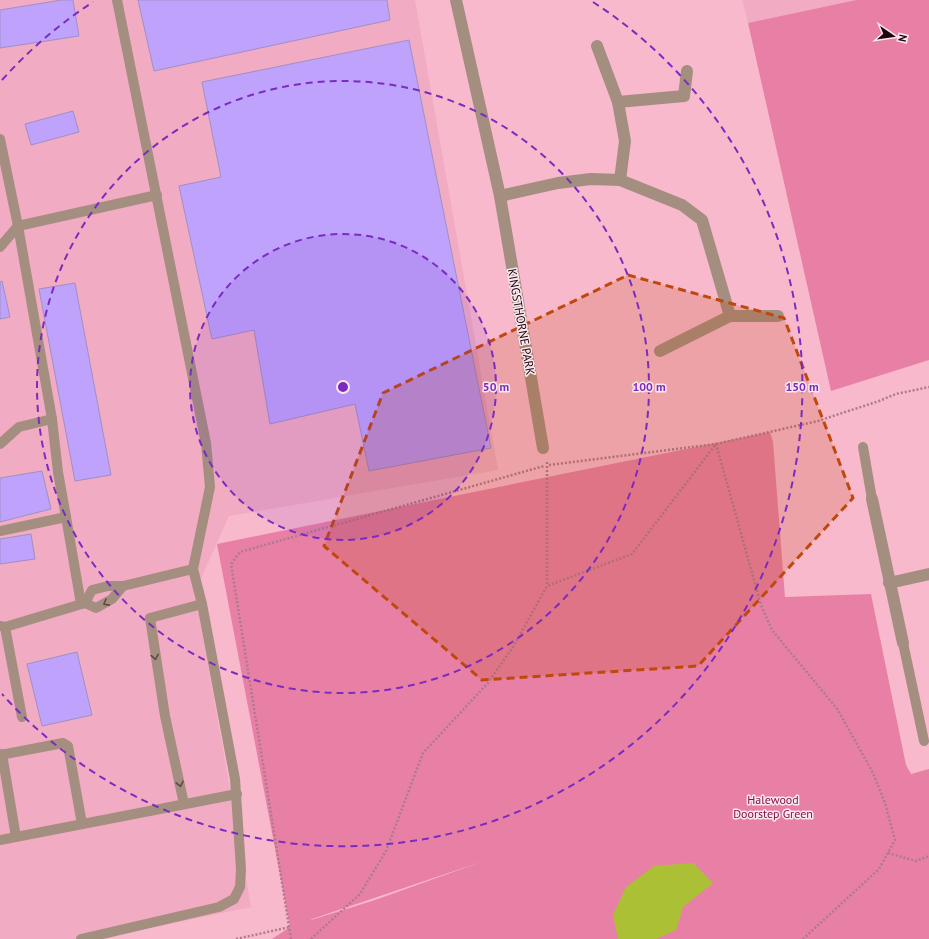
<svg xmlns="http://www.w3.org/2000/svg" width="929" height="939" font-family="'PT Sans',sans-serif">
  <style>
    .built { fill: #f1abc2 }
    .green { fill: #e880a6; fill-rule: evenodd }
    .water { fill: #abc034 }
    .building { fill: #bea2fc; stroke: #9f90c4 }
    .lines { fill: none; stroke-linecap: round; stroke-linejoin: round }
    .path { stroke: #ab7b8b; stroke-width: 2.5; stroke-dasharray: 2 2; stroke-linecap: butt }
    .lane { stroke: #a48e7f; stroke-width: 10 }
    .street { stroke: #a48e7f; stroke-width: 12 }
    .oneway { stroke: #604a46 }
    .marked { fill: #bf480c; fill-opacity: 0.2; stroke: #bf480c; stroke-width: 3; stroke-dasharray: 8 5; stroke-linejoin: round }
    .ring { fill: none; stroke: #7b2cbf; stroke-width: 2; stroke-dasharray: 7 5 }
    .labels { text-anchor: middle; stroke-width: 3; stroke-linejoin: round; paint-order: stroke }
    .street-label { font-size: 12px; fill: #1b060e; stroke: #fce8ee }
    .park-label { font-size: 12px; fill: #831249; stroke: #fce8ee }
    .centre { fill: #7b2cbf; stroke: #fce8ee; stroke-width: 2 }
    .ring-label { font-size: 12px; text-anchor: middle; font-weight: bold; fill: #7b2cbf; stroke: #fce8ee; stroke-width: 3; stroke-linejoin: round; paint-order: stroke }
  </style>
  <rect width="100%" height="100%" fill="#f8b9cd"/>
  <!-- built -->
  <g class="built">
    <polygon points="0,0 415,0 498,470 229,516 195,592 251,907 96,939 0,939"/>
    <polygon points="742,0 855,0 748,23"/>
  </g>
  <!-- green -->
  <g class="green">
    <polygon points="856,0 929,0 929,360 831,391 748,23"/>
    <path d="M770,432l3,10 12,155 86,-3 35,171 5,9 18,-5v170h-657l18,-12 -73,-383zM481,862l-106,38 -64,20 1,-1z"/>
  </g>
  <!-- water -->
  <polygon class="water" points="693,863 713,883 683,907 676,930 656,939 618,939 613,915 626,887 654,866"/>
  <!-- building -->
  <g class="building">
    <polygon points="62,0 73,0 79,36 0,48 0,10"/>
    <polygon points="138,0 387,0 390,20 154,71"/>
    <polygon points="409,40 491,448 369,471 355,404 270,424 254,330 212,339 179,186 221,177 202,82"/>
    <polygon points="73,111 79,132 31,145 25,124"/>
    <polygon points="2,281 10,317 0,319 0,282"/>
    <polygon points="75,283 111,475 75,481 39,289"/>
    <polygon points="42,471 51,509 0,522 0,478"/>
    <polygon points="31,534 35,559 0,564 0,539"/>
    <polygon points="77,652 92,715 42,726 27,664"/>
  </g>
  <g class="lines">
    <!-- path -->
    <g class="path">
      <polyline points="547,462 547,586"/>
      <polyline points="549,465 716,444 761,605 772,630 838,710 873,773 885,803 895,840 879,869 803,939"/>
      <polyline points="888,853 916,861 929,856"/>
      <polyline points="236,939 290,927"/>
      <polyline points="291,939 231,564 240,552 544,466"/>
      <polyline points="311,939 360,894 386,851 423,753 487,684 513,647 547,586 632,554 716,444 818,421 879,401 896,394 929,387"/>
    </g>
    <!-- lane -->
    <g class="lane">
      <polyline points="0,139 18,226 52,419 58,472 66,517"/>
      <polyline points="0,247 18,226 157,195"/>
      <polyline points="0,444 19,427 52,419"/>
      <polyline points="863,447 872,499"/>
      <polyline points="0,531 66,517 81,604"/>
      <polyline points="85,603 92,590 108,586 123,586 193,569"/>
      <polyline points="0,626 5,627 85,603 96,608 112,599 123,586"/>
      <polyline points="5,627 22,717"/>
      <polyline points="903,643 924,741"/>
      <polyline points="2,754 16,837"/>
      <polyline points="0,755 63,743 68,746 82,824"/>
      <polyline points="184,804 165,716 150,618 202,604"/>
      <polyline points="0,840 237,794"/>
      <polyline points="81,939 219,907 234,899 240,887 241,869 235,779 202,604 193,569 210,487 206,443 117,0"/>
    </g>
    <!-- street -->
    <g class="street">
      <polyline points="456,0 500,196 543,448"/>
      <polyline points="597,46 618,102 625,141 620,180"/>
      <polyline points="618,102 684,96 687,71"/>
      <polyline points="500,196 558,183 591,179 620,180 682,205 702,220 730,316 660,351"/>
      <polyline points="730,316 778,316"/>
      <polyline points="872,499 903,643"/>
      <polyline points="889,583 929,574"/>
    </g>
  </g>
  <!-- one-way arrows -->
  <defs><path id="oneway-chevron" d="M-2-3.5L2.5 0L-2 3.5" fill="none" stroke-width="1.6" stroke-linecap="round" stroke-linejoin="round"/></defs>
  <g class="oneway">
    <use href="#oneway-chevron" transform="translate(106 603) rotate(151)"/>
    <use href="#oneway-chevron" transform="translate(155 657) rotate(80)"/>
    <use href="#oneway-chevron" transform="translate(180 784) rotate(78)"/>
  </g>
  <!-- marked area -->
  <path class="marked" d="M628,275l156,43 69,180 -155,168 -216,14 -158,-134 59,-153z"/>
  <!-- distance rings -->
  <circle cx="343" cy="387" r="153" fill="#7b2cbf" fill-opacity=".12"/>
  <g class="ring">
    <circle cx="343" cy="387" r="153"/>
    <circle cx="343" cy="387" r="306"/>
    <path d="M2 80A459 459 0 0 1 93 2M593 2A459 459 0 1 1 2 694"/>
  </g>
  <g class="labels">
    <!-- street labels -->
    <g class="street-label">
      <text transform="translate(521 322) rotate(80)" y="4">KINGSTHORNE PARK</text>
    </g>
    <!-- park labels -->
    <g class="park-label">
      <text x="773" y="804">Halewood<tspan x="773" dy="14">Doorstep Green</tspan></text>
    </g>
  </g>
  <circle cx="343" cy="387" r="6" class="centre"/>
  <g class="ring-label">
    <text x="496" y="391">50 m</text>
    <text x="649" y="391">100 m</text>
    <text x="802" y="391">150 m</text>
  </g>
  <!-- north arrow -->
  <g transform="translate(893 36) rotate(103)" stroke="#fce8ee" stroke-width="3" paint-order="stroke">
  <path d="M0-3L7 15L0 10L-7 15Z" fill="#1b060e"/>
  <text y="-6" font-size="11" font-weight="bold" text-anchor="middle" fill="#1b060e">N</text>
  </g>
</svg>
